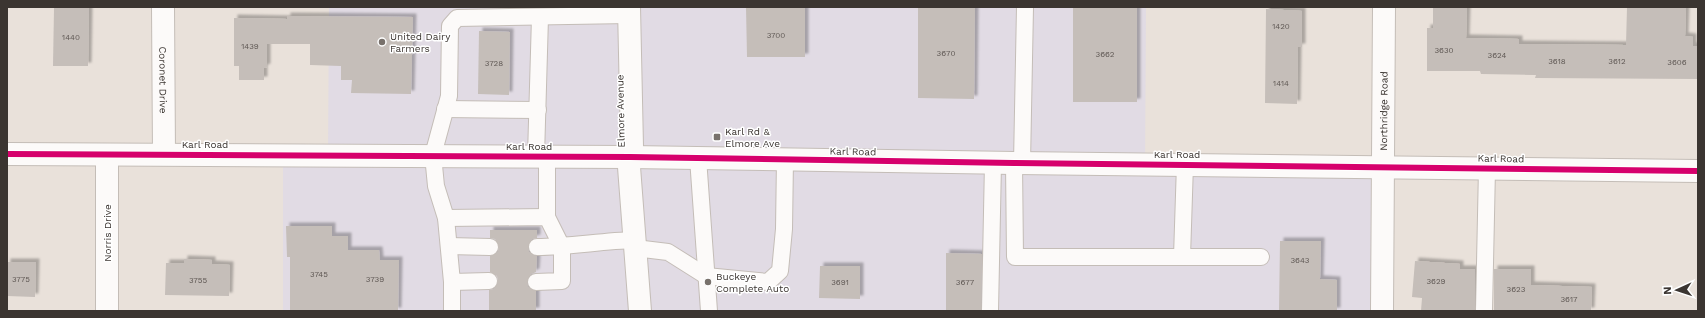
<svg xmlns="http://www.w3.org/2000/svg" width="1705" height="318" font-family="'Work Sans',sans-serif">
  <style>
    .commercial { fill: #e1dbe4 }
    .building { fill: #c5beb9; filter: url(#shadow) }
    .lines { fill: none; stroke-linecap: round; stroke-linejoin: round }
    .service-casing { stroke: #c4bdb7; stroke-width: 18 }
    .minor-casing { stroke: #c4bdb7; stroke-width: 24 }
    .secondary-casing { stroke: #c4bdb7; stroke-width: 24 }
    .service { stroke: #fcfaf9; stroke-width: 16 }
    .minor { stroke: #fcfaf9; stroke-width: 22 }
    .secondary { stroke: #fcfaf9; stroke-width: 22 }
    .cycleway-casing { stroke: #fff; stroke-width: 8 }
    .cycleway { stroke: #d6006c; stroke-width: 6 }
    .poi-dot { fill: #78716c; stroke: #fff; stroke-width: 1.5 }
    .labels { text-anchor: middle; stroke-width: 3; stroke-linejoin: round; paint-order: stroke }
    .number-label { font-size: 8px; fill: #5e5753 }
    .poi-label { font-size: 10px; fill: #3b3531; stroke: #fff; text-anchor: start }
    .street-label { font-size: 10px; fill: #3b3531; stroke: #fff }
  </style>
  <defs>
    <filter id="shadow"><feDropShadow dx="3.5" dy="-3.5" stdDeviation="1" flood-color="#0004"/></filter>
  </defs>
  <rect width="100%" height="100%" fill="#e9e1da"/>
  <!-- commercial -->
  <polygon class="commercial" points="329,7 1146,7 1145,170 1386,169 1383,311 283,311 283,152 328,152"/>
  <!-- building -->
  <g class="building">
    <polygon points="746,7 805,7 805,57 747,57"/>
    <polygon points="918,7 975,7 974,99 918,98"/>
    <rect x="1073" y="7" width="64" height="95"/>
    <polygon points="1627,7 1686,7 1685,36 1693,37 1693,46 1698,46 1698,79 1535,78 1536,75 1481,74 1480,71 1427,71 1427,28 1433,28 1433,8 1467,8 1466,38 1519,39 1519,44 1626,45"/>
    <polygon points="54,8 89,8 88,66 53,66"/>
    <polygon points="1266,9 1302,11 1302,47 1298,47 1297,104 1265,103"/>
    <polygon points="287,16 413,17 411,94 351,93 352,80 341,80 341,66 310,65 310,44 267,44 267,67 264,68 264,80 239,80 239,66 234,66 234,18 287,19"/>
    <polygon points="479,31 510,32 509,95 478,94"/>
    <polygon points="286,226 332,226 332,236 348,236 348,250 379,250 380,260 399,260 398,311 290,311 290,257 287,257"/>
    <polygon points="490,230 537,230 537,238 532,239 528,247 529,252 537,256 536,272 531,274 527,282 528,287 536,291 536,311 489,311 489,290 494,289 498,281 497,276 490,272 490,256 498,252 499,247 495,239 490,238"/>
    <polygon points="1280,241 1321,241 1320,279 1337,280 1337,311 1279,311"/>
    <polygon points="946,253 982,254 981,311 946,311"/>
    <polygon points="184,259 212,260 212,264 230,265 229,296 165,295 166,263 184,263"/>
    <polygon points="1415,261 1460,264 1460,269 1475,269 1475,311 1421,311 1422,298 1412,297"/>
    <polygon points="7,262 36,262 35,297 7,296"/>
    <polygon points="820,266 860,266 860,299 819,298"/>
    <polygon points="1494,269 1531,269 1531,285 1592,287 1591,311 1494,311"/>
  </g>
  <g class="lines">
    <defs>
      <g id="service">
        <polyline points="445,109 538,110"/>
        <polyline points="536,156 540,17"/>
        <polyline points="547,156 547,217"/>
        <polyline points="698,158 709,311"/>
        <polyline points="1014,163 1015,257 1261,257"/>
        <polyline points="1022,163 1025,7"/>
        <polyline points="446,218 547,217 562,247 562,281 536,282"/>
        <polyline points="449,246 490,247"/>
        <path d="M537,247c32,0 64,-6 97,-7"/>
        <polyline points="635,248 668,252 706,276 768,282 780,271 784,229 785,159"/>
        <polyline points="1182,257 1185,164"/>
        <polyline points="489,281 452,282 446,218 436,186 433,155 449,96 450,26 457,18 629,15"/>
        <polyline points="452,311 452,282"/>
        <polyline points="990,311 993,163"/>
        <polyline points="1484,311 1487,168"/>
      </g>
      <g id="minor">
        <path id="s1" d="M163,7l1,147"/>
        <polyline points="629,7 632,147 629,167 640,311"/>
        <polyline points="107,311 107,155"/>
        <path id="s2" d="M1382,311l2,-304"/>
      </g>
      <polyline id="secondary" points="7,154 630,157 1014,163 1698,171"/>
    </defs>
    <!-- service casing -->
    <use href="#service" class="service-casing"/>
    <!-- minor casing -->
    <use href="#minor" class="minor-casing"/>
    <!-- secondary casing -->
    <use href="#secondary" class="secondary-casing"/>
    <!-- service -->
    <use href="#service" class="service"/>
    <!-- minor -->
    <use href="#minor" class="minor"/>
    <!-- secondary -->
    <use href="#secondary" class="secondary"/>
    <defs>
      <polyline id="cycleway" points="7,154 630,157 1014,163 1698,171"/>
    </defs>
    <!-- cycleway casing -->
    <use href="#cycleway" class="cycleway-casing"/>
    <!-- cycleway -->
    <use href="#cycleway" class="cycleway"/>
  </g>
  <!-- markers -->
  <g class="poi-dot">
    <circle cx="382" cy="42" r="4"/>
    <rect x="713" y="133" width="8" height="8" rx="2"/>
    <circle cx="708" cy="282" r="4"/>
  </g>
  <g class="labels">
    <!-- number labels -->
    <g class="number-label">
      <text x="1281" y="29">1420</text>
      <text x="776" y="38">3700</text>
      <text x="71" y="40">1440</text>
      <text x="250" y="49">1439</text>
      <text x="1444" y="53">3630</text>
      <text x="946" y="56">3670</text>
      <text x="1105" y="57">3662</text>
      <text x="1497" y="58">3624</text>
      <text x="1557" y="64">3618</text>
      <text x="1617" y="64">3612</text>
      <text x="1677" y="65">3606</text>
      <text x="494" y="66">3728</text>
      <text x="1281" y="86">1414</text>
      <text x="1300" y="263">3643</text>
      <text x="319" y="277">3745</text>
      <text x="21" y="282">3775</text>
      <text x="375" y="282">3739</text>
      <text x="198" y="283">3755</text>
      <text x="1436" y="284">3629</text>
      <text x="840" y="285">3691</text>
      <text x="965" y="285">3677</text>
      <text x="1516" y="292">3623</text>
      <text x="1569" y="302">3617</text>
    </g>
    <!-- poi labels -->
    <g class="poi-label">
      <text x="390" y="40">United Dairy<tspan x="390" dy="12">Farmers</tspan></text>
      <text x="725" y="135">Karl Rd &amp;<tspan x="725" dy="12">Elmore Ave</tspan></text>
      <text x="716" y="280">Buckeye<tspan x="716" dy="12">Complete Auto</tspan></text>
    </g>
    <!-- street labels -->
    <g class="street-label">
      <text dy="4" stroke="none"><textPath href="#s1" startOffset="73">Coronet Drive</textPath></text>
      <text transform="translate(620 111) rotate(-91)" y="4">Elmore Avenue</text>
      <text dy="4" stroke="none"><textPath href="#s2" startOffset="200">Northridge Road</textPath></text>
      <text x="205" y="148">Karl Road</text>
      <text x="529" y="150">Karl Road</text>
      <text transform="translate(853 151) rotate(1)" y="4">Karl Road</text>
      <text x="1177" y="158">Karl Road</text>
      <text transform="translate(1501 158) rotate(1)" y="4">Karl Road</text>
      <text transform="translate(107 233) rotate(-90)" y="4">Norris Drive</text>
    </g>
  </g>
  <!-- border -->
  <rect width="1705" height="318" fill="none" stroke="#3b3531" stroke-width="16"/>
  <!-- north arrow -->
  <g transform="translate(1677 290) rotate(267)" stroke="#ffffff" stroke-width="3" paint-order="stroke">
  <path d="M0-3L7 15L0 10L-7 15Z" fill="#3b3531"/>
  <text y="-6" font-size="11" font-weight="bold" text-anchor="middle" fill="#3b3531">N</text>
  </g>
</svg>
